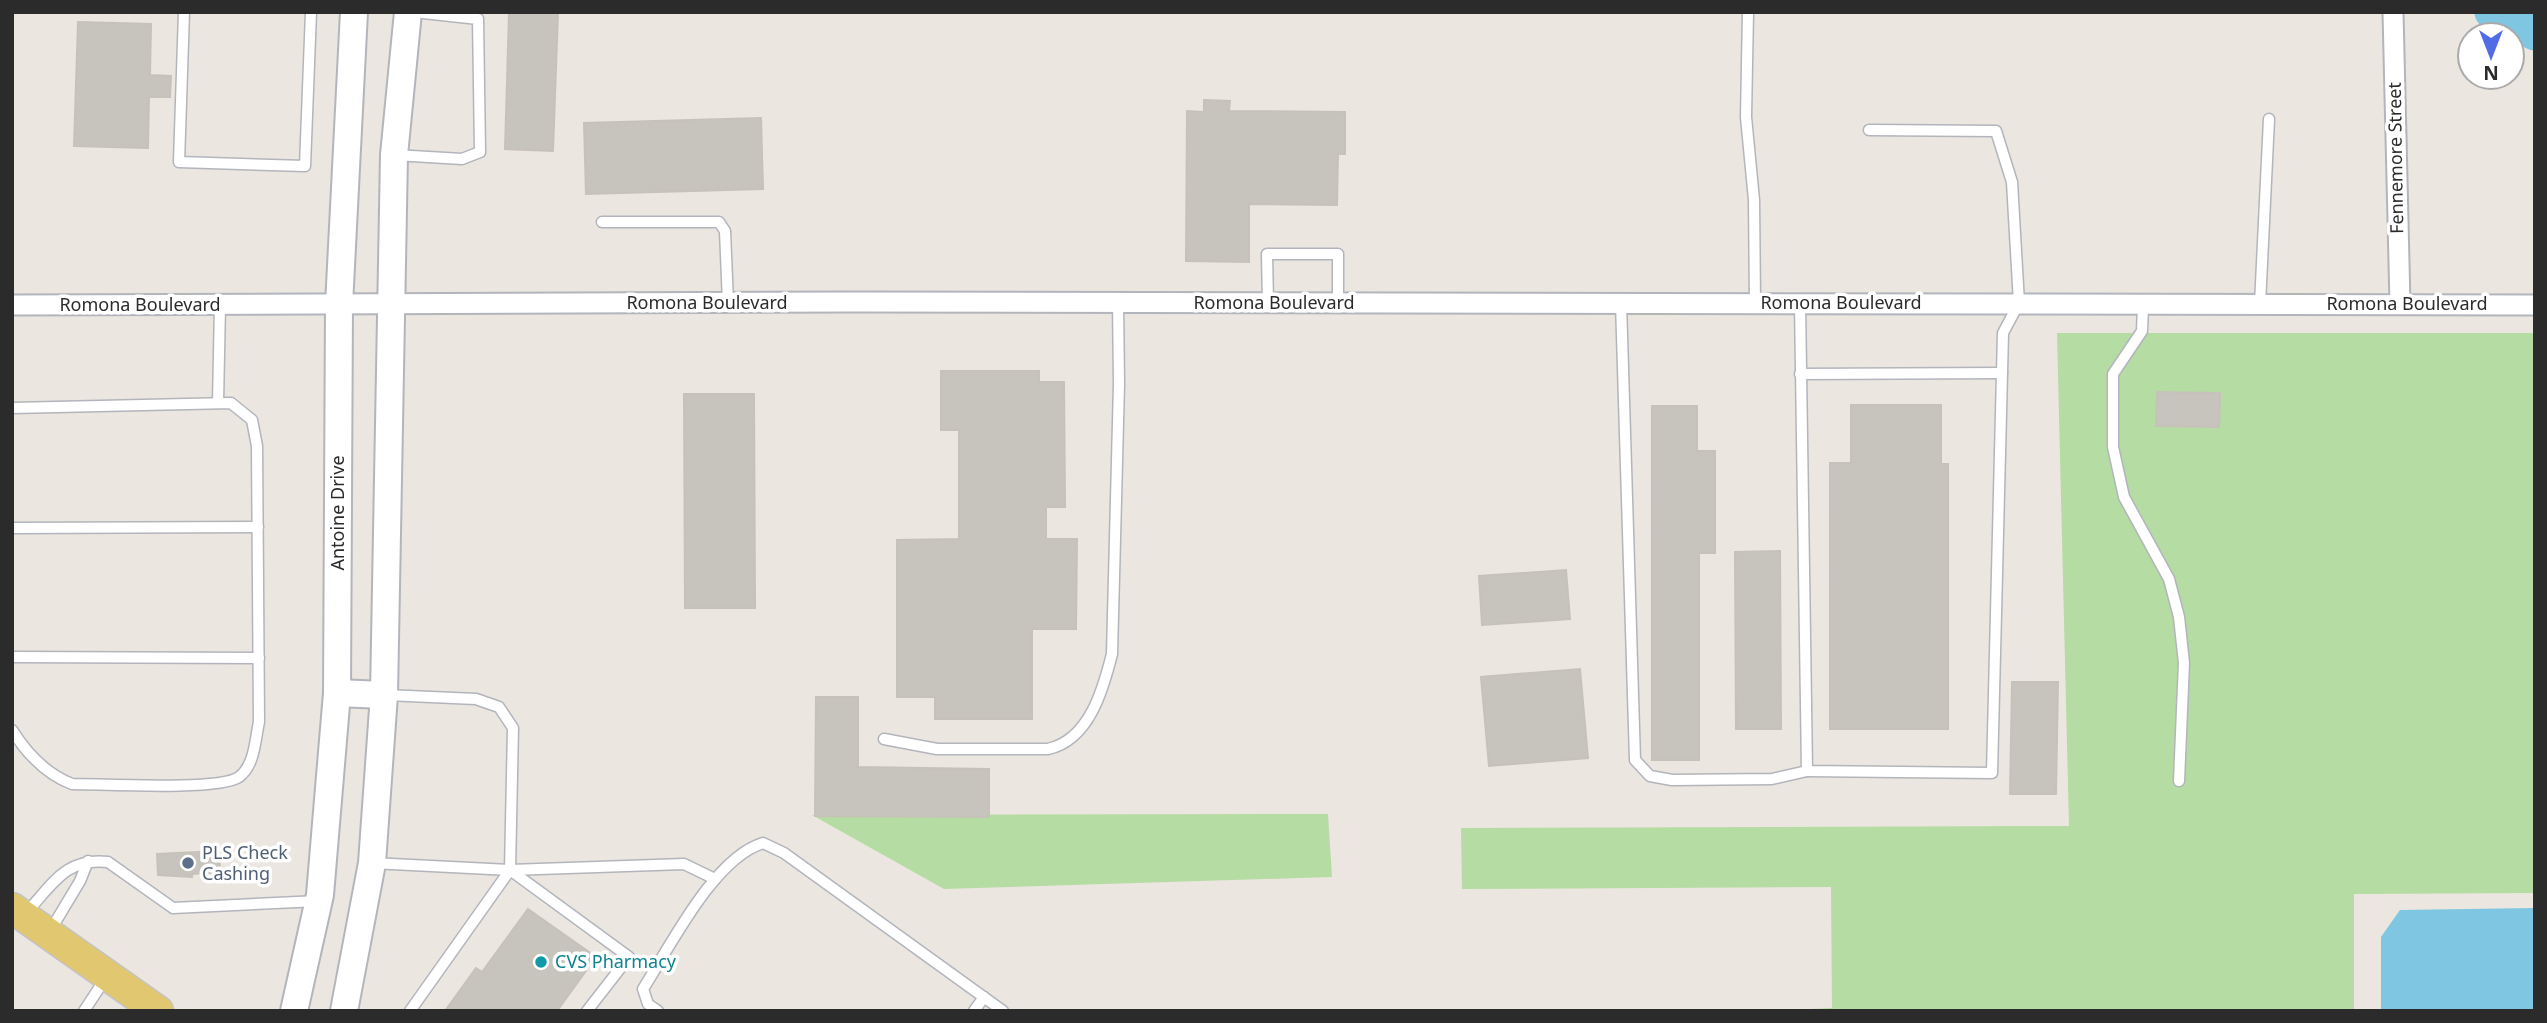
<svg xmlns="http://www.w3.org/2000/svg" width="2547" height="1023" font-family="'Noto Sans',sans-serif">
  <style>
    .green { fill: #b5dca2 }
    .water { fill: #7ec6e1 }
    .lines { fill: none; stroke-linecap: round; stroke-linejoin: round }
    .river { stroke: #7ec6e1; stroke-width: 35 }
    .building { fill: #c7c4bd; stroke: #c7c2b9; stroke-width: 2 }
    .lane-casing { stroke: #b3b5bd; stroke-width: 13 }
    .street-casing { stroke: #b3b5bd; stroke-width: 23 }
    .secondary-casing { stroke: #b3b5bd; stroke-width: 30 }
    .primary-casing { stroke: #c4c4c4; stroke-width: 33 }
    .lane { stroke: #fff; stroke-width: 10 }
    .street { stroke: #fff; stroke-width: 19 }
    .secondary { stroke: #fff; stroke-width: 26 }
    .primary { stroke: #e1c76f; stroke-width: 30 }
    .service-dot { fill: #5c6f8a; stroke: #fff; stroke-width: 2.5 }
    .culture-dot { fill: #0f9aa8; stroke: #fff; stroke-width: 2.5 }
    .labels { text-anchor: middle; stroke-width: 7; stroke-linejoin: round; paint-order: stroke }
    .street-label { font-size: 18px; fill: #2b2b2b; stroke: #fff }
    .service-label { font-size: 18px; fill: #4e5e75; stroke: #fff; text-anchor: start }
    .culture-label { font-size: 18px; fill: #0d838f; stroke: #fff; text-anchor: start }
  </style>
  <rect width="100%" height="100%" fill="#ebe6df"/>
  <!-- green -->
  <g class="green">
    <polygon points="2057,333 2535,333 2535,893 2354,894 2354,1011 1764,1011 1832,1008 1831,887 1462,889 1461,828 2069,826"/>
    <polygon points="1328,814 1332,877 944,889 812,815"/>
  </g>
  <!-- water -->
  <polygon class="water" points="2535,908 2535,1011 2381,1011 2381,937 2400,910"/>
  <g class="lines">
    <!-- river -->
    <polyline class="river" points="2492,12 2535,33"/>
  </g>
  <!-- building -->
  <g class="building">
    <polygon points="509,12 558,12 553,151 505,149"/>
    <polygon points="78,22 151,24 150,75 171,76 170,97 149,97 148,148 74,146"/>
    <polygon points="1204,100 1230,101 1229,111 1345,112 1345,154 1338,154 1337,205 1249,204 1249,262 1186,261 1187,111 1204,112"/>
    <polygon points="761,118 763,189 586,194 584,123"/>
    <polygon points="941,371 1039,371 1039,382 1064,382 1065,507 1046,507 1046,539 1077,539 1076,629 1032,629 1032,719 935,719 935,697 897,697 897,540 959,539 959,430 941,430"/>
    <polygon points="2157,392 2220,393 2219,427 2156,426"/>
    <polygon points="684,394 754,394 755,608 685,608"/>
    <polygon points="1851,405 1941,405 1941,464 1948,464 1948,729 1830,729 1830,463 1851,463"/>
    <polygon points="1652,406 1697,406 1697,451 1715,451 1715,553 1699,553 1699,760 1652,760"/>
    <polygon points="1780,551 1781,729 1736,729 1735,552"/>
    <polygon points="1566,570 1570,619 1482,625 1479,576"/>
    <polygon points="1580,669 1588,758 1489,766 1481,677"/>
    <polygon points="2012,682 2058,682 2056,794 2010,794"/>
    <polygon points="816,697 858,697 858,767 989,769 989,817 815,816"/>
    <polygon points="219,851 220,872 192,874 192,877 158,875 157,854"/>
    <polygon points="528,909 596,957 557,1011 445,1011 476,968 482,972"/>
  </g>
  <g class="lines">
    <defs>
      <g id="lane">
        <polyline points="184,12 179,162 305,166 311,12"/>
        <polyline points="1748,12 1746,117 1754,200 1755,303"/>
        <polyline points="395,155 462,159 480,152 478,19 414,12"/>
        <polyline points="602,222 719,222 725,231 728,303"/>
        <polyline points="1268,303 1267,254 1338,254 1338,303"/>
        <polyline points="1621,303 1635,760 1650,776 1672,780 1772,779 1807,771"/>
        <polyline points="1800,303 1807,771 1992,773 2003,333 2019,303 2012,182 1996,131 1869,130"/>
        <polyline points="2260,304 2269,119"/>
        <polyline points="2143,305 2142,331 2113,374 2113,447 2124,497 2169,579 2179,617 2184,663 2179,781"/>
        <polyline points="1800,374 2002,373"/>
        <polyline points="218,403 220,305"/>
        <path d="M12,408l219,-5 21,17 5,26 2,276c-4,18 -4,43 -20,55 -20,14 -137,7 -167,7 -26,-10 -45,-30 -60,-54"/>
        <polyline points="12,528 258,527"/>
        <polyline points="12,657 259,658"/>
        <polyline points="386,695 476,699 499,707 513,728 510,870 629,957 587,1011"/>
        <path d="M884,739l53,10h111c41,-9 55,-59 64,-95l7,-270 -1,-82"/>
        <polyline points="372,863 510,870 684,864 715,879"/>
        <path d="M26,913c26,-28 40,-56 82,-51l65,46 145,-7"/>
        <polyline points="50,931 80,881 88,861"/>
        <polyline points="84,1011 105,979"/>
        <polyline points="410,1011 510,870"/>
        <path d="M658,1011l-10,-7 -5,-15c28,-44 71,-131 120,-146l21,10 219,158"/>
        <polyline points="974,1011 984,997"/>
      </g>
      <g id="street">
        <polyline points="2393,12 2400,304"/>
        <polyline points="12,305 854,302 2535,305"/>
      </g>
      <g id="secondary">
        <polyline points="337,693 384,695"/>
        <polyline points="294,1011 320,895 337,693 339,305 354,12"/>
        <polyline points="344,1011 372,863 384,695 394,155 408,12"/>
      </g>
      <polyline id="primary" points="12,908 158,1011"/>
    </defs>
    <!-- lane casing -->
    <use href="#lane" class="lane-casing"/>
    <!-- street casing -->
    <use href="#street" class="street-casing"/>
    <!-- secondary casing -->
    <use href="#secondary" class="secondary-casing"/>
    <!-- primary casing -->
    <use href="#primary" class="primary-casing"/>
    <!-- lane -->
    <use href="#lane" class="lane"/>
    <!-- street -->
    <use href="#street" class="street"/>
    <!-- secondary -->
    <use href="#secondary" class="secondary"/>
    <!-- primary -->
    <use href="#primary" class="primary"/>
  </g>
  <!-- markers -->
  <circle class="service-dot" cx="188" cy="863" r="7"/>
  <circle class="culture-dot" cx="541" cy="962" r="7"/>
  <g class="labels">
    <!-- street labels -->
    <g class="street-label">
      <text transform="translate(2396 158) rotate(-91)" y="6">Fennemore Street</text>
      <text x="707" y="309">Romona Boulevard</text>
      <text x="1274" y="309">Romona Boulevard</text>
      <text x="1841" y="309">Romona Boulevard</text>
      <text x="2407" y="310">Romona Boulevard</text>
      <text x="140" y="311">Romona Boulevard</text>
      <text transform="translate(338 513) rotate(-90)" y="6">Antoine Drive</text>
    </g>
    <!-- service labels -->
    <g class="service-label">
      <text x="202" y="859">PLS Check<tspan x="202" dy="21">Cashing</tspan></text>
    </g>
    <!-- culture labels -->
    <g class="culture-label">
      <text x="555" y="968">CVS Pharmacy</text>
    </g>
  </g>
  <!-- border -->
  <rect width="2547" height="1023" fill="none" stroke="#2b2b2b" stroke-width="28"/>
  <!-- north arrow -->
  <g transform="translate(2491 56) rotate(180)"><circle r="33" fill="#ffffff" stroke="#aaaaaa" stroke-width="2"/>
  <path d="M0-5L12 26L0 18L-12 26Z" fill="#526ce6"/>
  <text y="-10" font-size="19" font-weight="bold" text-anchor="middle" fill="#2b2b2b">N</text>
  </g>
</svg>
